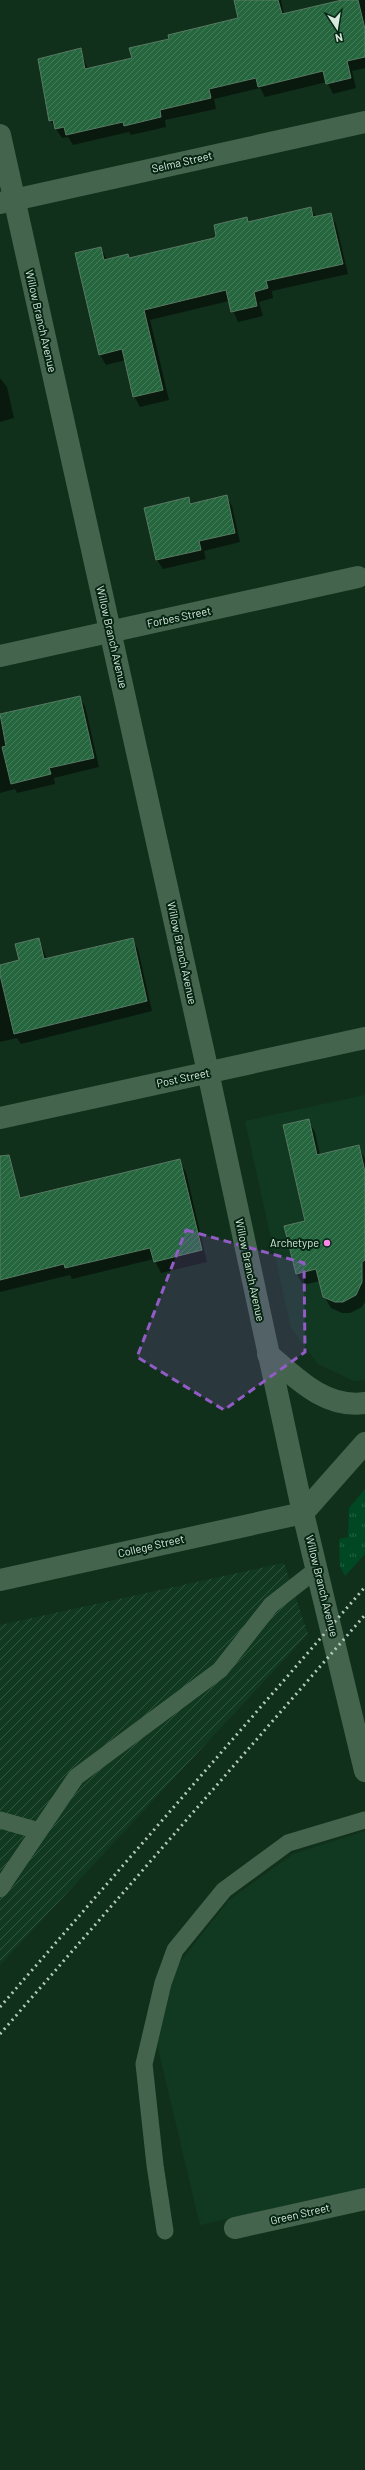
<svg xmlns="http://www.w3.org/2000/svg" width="365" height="2470" font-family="Barlow,sans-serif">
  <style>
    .built { fill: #113921 }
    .industrial { fill: url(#industrial-furrows) }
    .grass { fill: url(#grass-tufts) }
    .shadow { fill: #0007 }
    .building { fill: url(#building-hatch); stroke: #587962 }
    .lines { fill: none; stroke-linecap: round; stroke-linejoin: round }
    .lane { stroke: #44644e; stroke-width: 17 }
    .street { stroke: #44644e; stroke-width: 22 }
    .secondary { stroke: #44644e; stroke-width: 22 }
    .rail { stroke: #b6cabc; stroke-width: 3; stroke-dasharray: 2 4; stroke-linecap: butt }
    .marked { fill: #925bc6; fill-opacity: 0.2; stroke: #925bc6; stroke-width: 3; stroke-dasharray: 8 5; stroke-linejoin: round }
    .poi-dot { fill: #fb87e6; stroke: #062513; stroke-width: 1.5 }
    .labels { text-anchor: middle; stroke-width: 4; stroke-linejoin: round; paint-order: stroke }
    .street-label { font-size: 11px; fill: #d7e9dc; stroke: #062513 }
    .poi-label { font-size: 11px; fill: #d7e9dc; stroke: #062513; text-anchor: end }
  </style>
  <defs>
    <pattern id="industrial-furrows" width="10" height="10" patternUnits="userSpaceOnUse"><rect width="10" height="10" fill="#113921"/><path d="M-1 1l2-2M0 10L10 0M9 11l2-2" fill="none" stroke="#335641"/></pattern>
    <pattern id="grass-tufts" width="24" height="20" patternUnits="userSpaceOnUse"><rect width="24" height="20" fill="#004724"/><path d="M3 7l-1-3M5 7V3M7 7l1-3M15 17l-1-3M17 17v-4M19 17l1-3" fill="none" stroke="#246243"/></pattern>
    <pattern id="building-hatch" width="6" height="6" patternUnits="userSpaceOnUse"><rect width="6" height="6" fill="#25663f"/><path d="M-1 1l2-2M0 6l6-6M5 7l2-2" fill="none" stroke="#447c5a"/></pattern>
  </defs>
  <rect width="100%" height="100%" fill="#11301c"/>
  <!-- built -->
  <g class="built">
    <polygon points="365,1095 365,1380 354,1381 318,1364 291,1328 245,1121"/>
    <polygon points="365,1831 365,2188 200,2225 156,2040 174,1970 229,1900 293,1854"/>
  </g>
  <!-- industrial -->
  <polygon class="industrial" points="284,1563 308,1634 0,1965 0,1625"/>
  <!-- grass -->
  <polygon class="grass" points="365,1489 365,1554 345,1576 340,1566 339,1539 348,1537 349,1508"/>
  <!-- shadow -->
  <g class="shadow">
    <polygon points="235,0 281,0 284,15 346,0 365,0 365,68 352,71 356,88 333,94 327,82 265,97 260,88 214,99 216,109 165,120 166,127 131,135 129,132 73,145 68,137 62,138 50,120 80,50 88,69 133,59 170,40 240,18"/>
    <polygon points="311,208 316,217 330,214 336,224 348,274 272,291 273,298 259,302 263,316 238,322 229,301 150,320 169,400 140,407 134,396 126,360 106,365 100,355 101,248 107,260 129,258 214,239 246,218 249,223"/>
    <polygon points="0,378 7,387 14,418 0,422"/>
    <polygon points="226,496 232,506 240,542 204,551 206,559 163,569 157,560 188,498 192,504"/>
    <polygon points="79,697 85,706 99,767 54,778 55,784 17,793 15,789 0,793 0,715"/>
    <polygon points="132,939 138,949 152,1011 21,1044 17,1038 0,1042 0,966 20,961 39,940 47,959"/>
    <polygon points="308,1120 315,1132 320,1155 358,1146 365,1159 365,1302 362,1307 350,1313 342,1313 331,1308 324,1296 320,1281 303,1285 296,1273 306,1222"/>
    <polygon points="179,1161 186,1172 207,1262 161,1273 154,1259 72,1279 70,1275 0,1292 0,1199 20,1199"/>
  </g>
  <!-- building -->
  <g class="building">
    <polygon points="234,0 278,0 282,14 342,0 358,0 365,29 365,57 347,61 351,78 326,84 323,71 258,87 256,78 209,89 211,98 160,110 161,117 124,126 123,122 66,135 64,127 55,129 53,120 49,121 38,59 81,48 85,69 132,58 129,48 169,39 168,35 238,18"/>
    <polygon points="311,207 313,217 331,213 343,264 266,281 268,288 254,292 257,306 231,312 226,290 144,310 163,390 133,397 122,349 99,355 75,253 101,247 104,260 128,254 129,258 214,238 216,236 214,225 247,217 248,222"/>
    <polygon points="227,495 235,533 199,541 201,550 156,560 144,508 189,497 190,504"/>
    <polygon points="80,696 94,758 49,768 51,774 11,784 2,747 6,746 0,714"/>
    <polygon points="39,938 44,959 133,938 147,1001 14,1034 0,975 0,965 19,960 15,944"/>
    <polygon points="309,1119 317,1155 359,1145 365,1172 365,1260 362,1262 362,1282 356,1295 343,1302 335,1302 323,1297 316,1269 296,1274 284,1226 305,1221 283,1125"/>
    <polygon points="9,1155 20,1198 180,1159 202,1250 154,1262 150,1248 65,1268 64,1264 0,1280 0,1156"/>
  </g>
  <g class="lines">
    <!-- lane -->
    <g class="lane">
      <polyline points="0,1820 39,1831"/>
      <polyline points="0,1889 76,1777 220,1670 271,1605 317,1569"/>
      <polyline points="165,2231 155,2165 144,2064 163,1983 175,1950 224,1890 288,1843 365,1820"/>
    </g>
    <!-- street -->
    <g class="street">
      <polyline points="0,135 208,1072 303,1513 365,1771"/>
      <polyline points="0,203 365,122"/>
      <polyline points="0,656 358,577"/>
      <polyline points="0,1580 303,1513"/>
      <polyline points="235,2228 365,2199"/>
    </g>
    <!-- secondary -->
    <g class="secondary">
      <polyline points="0,1118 365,1038"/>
      <path d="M268,1354c27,23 57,55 97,49"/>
      <polyline points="303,1513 365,1443"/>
    </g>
    <!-- rail -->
    <g class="rail">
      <polyline points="0,2007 365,1587"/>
      <polyline points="0,2034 365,1615"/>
    </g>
  </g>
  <!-- marked area -->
  <path class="marked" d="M186,1230l118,33 1,89 -81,58 -87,-53z"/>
  <!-- markers -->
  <circle class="poi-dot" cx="327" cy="1243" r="4"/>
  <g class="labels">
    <!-- street labels -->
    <g class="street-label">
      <text transform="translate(182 162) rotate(-13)" y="4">Selma Street</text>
      <text transform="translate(41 321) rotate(77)" y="4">Willow Branch Avenue</text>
      <text transform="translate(179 617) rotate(-12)" y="4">Forbes Street</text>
      <text transform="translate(112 637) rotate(77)" y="4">Willow Branch Avenue</text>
      <text transform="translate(182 953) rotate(78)" y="4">Willow Branch Avenue</text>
      <text transform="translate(183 1078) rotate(-12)" y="4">Post Street</text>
      <text transform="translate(250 1270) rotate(78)" y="4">Willow Branch Avenue</text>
      <text transform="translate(151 1546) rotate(-13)" y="4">College Street</text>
      <text transform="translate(322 1586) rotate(76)" y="4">Willow Branch Avenue</text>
      <text transform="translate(300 2214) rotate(-13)" y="4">Green Street</text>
    </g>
    <!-- poi labels -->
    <g class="poi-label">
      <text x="319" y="1247">Archetype</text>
    </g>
  </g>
  <!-- north arrow -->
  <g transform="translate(337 28) rotate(168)" stroke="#062513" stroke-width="3" paint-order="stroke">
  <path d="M0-3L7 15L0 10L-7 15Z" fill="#d7e9dc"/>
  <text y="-6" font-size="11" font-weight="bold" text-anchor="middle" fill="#d7e9dc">N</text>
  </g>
</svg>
